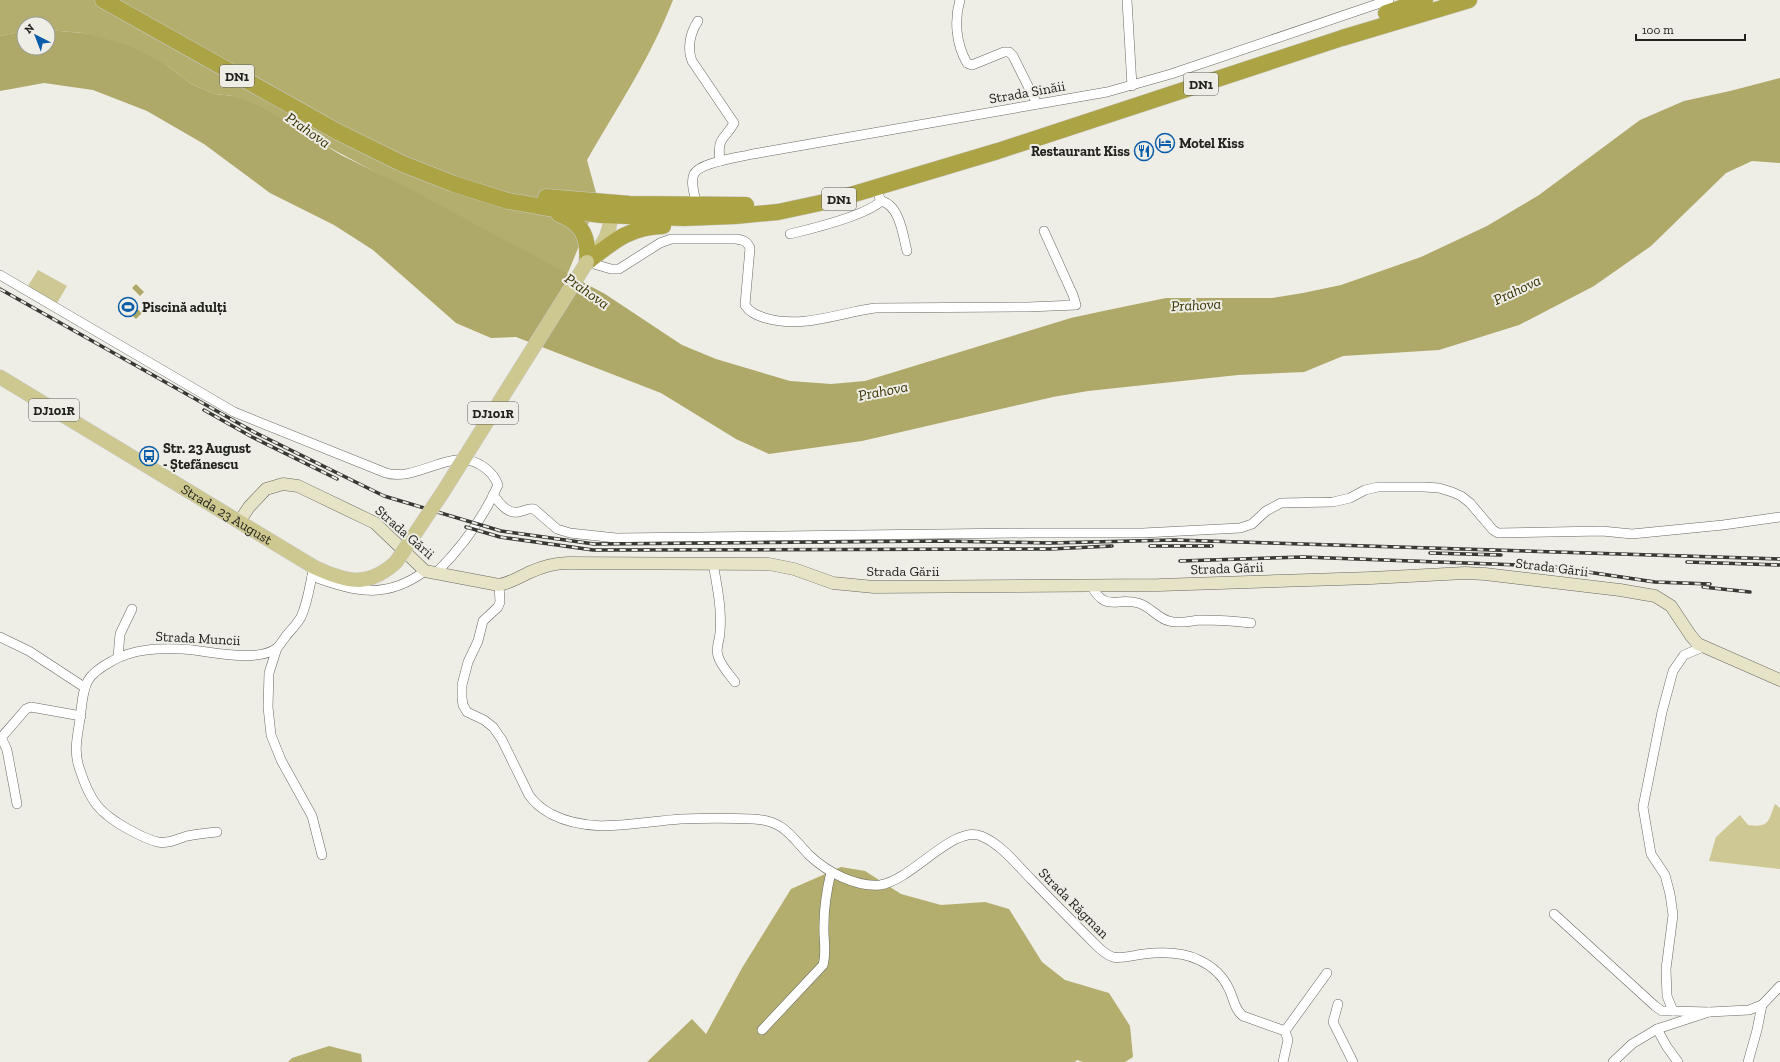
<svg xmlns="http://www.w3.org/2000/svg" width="1780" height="1062" font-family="'Zilla Slab',serif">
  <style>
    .green { fill: #cec994 }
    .forest { fill: #b3ad6e }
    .water { fill: #aea869 }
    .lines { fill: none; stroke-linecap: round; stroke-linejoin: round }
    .street-casing { stroke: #686861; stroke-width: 10 }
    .secondary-casing { stroke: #686861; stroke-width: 13 }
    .primary-casing { stroke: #cacac9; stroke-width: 15 }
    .highway-casing { stroke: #cacac9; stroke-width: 17 }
    .street { stroke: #fff; stroke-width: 9 }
    .secondary { stroke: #e6e3c7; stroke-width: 12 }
    .primary { stroke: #cdc88f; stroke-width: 14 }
    .highway { stroke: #aca344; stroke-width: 16 }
    .rail-casing { stroke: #383834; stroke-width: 3.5 }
    .rail { stroke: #eeede6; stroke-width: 2; stroke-dasharray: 6; stroke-linecap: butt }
    .primary-bridge-casing { stroke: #cacac9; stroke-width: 15; stroke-linecap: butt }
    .primary-bridge { stroke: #cdc88f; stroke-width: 14 }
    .labels { text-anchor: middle; stroke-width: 4; stroke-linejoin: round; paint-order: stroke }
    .shield { fill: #eeede6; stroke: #5f5f5b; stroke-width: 1 }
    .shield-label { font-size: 13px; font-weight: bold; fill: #22221f }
    .street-label { font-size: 14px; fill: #22221f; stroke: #eeede6 }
    .poi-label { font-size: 14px; font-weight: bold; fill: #22221f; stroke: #eeede6; text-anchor: start }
    .water-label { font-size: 15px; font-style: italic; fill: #383200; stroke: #eeede6 }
  </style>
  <rect width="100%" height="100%" fill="#eeede6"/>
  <!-- green -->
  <g class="green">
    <polygon points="38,270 67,286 57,303 28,286"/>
    <path d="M1775,804l5,4v61l-71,-8 7,-24 24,-22 8,10c22,3 20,-4 27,-21z"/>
  </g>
  <!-- forest -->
  <g class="forest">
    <path d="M0,0h673c-22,57 -56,108 -86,160l11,40 -31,75c-110,-61 -222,-118 -333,-179l-19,-2 -24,-10 -23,-18 -85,-33 -35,-3v-6h-24v7l-24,5z"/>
    <polygon points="841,867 865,871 901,894 941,905 985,902 1009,909 1042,962 1065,980 1109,993 1130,1026 1133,1057 1125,1062 1083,1062 1077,1060 1075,1062 647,1062 692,1019 706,1034 742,968 791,889"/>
    <polygon points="329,1046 361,1054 362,1062 288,1062 292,1058"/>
  </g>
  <!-- water -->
  <g class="water">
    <polygon points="48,30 83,33 130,46 168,66 191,84 215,94 234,96 261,107 341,155 406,187 605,294 682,345 716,359 790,381 831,384 865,381 1071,318 1108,310 1166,298 1272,298 1303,293 1341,285 1421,257 1487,226 1539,195 1640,120 1684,101 1730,91 1780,78 1780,163 1752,161 1726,173 1651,246 1594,286 1519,325 1439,350 1343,356 1304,372 1238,375 1088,391 1053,397 862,441 769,454 736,439 661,393 516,337 491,338 456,323 373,250 334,225 270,193 204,144 147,111 93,90 44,83 0,91 0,36 24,31 24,48 48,48"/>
    <polygon points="136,284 144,292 140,296 132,288"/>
    <polygon points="125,299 142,313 136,319 120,305"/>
  </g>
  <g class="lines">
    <defs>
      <g id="street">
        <path d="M960,0c-6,20 -4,44 7,63l5,2 32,-13h5l4,4 24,48"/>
        <polyline points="1127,0 1132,86"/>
        <path d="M698,21c-8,12 -11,27 -6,40l42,62c-10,18 -17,13 -14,38"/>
        <path d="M879,196l2,5c19,4 22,35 26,50"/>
        <path d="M697,206c-2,-10 -7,-23 -3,-32 6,-12 47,-17 59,-20l354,-62 64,-18 218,-74"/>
        <path d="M790,234c21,-5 77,-19 91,-33"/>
        <path d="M587,262l24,7h8l41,-26 11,-4h65c7,1 11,2 14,9l-5,57c5,8 12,10 20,13 38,11 73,-5 110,-10l153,-1 48,-2 -3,-10 -29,-64"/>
        <path d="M0,275l234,137 152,61c32,10 69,-30 99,-5 7,5 10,9 13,17 -15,34 -36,62 -62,88"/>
        <path d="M493,495c7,8 14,19 25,17 6,-1 10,-4 16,-3l23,20 13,4 46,5 412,-5h115l97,-5 12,-4 14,-13 15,-8 52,-1 17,-4 15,-8 13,-3h46l15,1 13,4 9,4 9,7 23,27 5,3 104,-2 30,3 91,-9 57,-8"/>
        <path d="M713,563c4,23 9,46 7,69 0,8 -5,16 -2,24 3,10 11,18 17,26"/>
        <path d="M312,576c42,16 74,24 113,-5"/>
        <path d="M499,585l1,17 -2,5 -15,14 -5,20 -10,21 -6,23v13l1,7 4,7 17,8 9,7 9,13 27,55c6,9 13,14 22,19 41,21 86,8 130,5 24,-1 49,-1 72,0 30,1 38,17 56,36 18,17 46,32 71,30 31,-4 74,-61 101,-49 20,8 35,28 50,43 21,22 43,44 65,66 5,5 10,10 17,12 10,2 21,-2 31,-3 17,-2 39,-2 55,6 13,6 24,16 30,29 5,10 5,20 14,27l42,15 3,9 -5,22"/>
        <path d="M1091,585c15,28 24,12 47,18 12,3 19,15 31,18 9,3 21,0 31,-1 16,0 35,1 51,3"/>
        <polyline points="0,637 29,651 84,687"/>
        <polyline points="1703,647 1684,655 1673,671 1662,712 1643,807 1651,854 1665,875 1670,894 1673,915 1666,969 1667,996 1673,1011 1709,1012"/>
        <polyline points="277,648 269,673 268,707 271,735 281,760 312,816 322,855"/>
        <polyline points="118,657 120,634 132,609"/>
        <polyline points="1,737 7,750 17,804"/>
        <polyline points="0,739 26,709 31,707 81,716"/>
        <path d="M217,832c-10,1 -20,2 -30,4 -10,3 -18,8 -29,6 -10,-2 -21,-8 -30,-13 -29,-16 -38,-28 -48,-59 -8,-21 -1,-38 1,-59 3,-28 5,-36 31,-50 21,-12 46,-13 70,-12 24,1 74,15 95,-1 3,-3 6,-8 9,-12 5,-6 11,-12 15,-19 7,-15 9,-34 13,-50"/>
        <polyline points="1554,914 1655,1006 1662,1011 1673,1011"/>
        <polyline points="1338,1004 1333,1022 1353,1062"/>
        <polyline points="1657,1029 1667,1047 1678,1062"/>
        <path d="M762,1030l61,-65c4,-14 0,-27 1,-41 0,-18 3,-35 7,-52"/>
        <polyline points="1285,1031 1327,973"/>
        <polyline points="1613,1062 1632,1044 1657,1029 1709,1012 1749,1010 1762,1005 1780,986"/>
        <polyline points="1748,1062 1757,1030 1762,1005"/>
      </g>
      <path id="secondary" d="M239,522l10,-15 17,-18 17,-5 15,2 77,37 50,48 74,14c11,-2 19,-7 29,-12 13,-6 26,-10 40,-10l201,1 25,5 39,14 41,4 285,-2 212,-7 94,-5 20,1 135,16 35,6 16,10 20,30 7,8 82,36"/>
      <g id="primary">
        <path d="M596,253c9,-12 15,-22 14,-38"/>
        <path id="s1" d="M0,377l314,190c32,15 54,21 82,-5"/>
      </g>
      <g id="highway">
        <polyline points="103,0 338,132 403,164 454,184 508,201 549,208 601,215 684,218 735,216 778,212 834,200 998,151 1342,38 1469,0"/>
        <polyline points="1386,13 1425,0"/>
        <polyline points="546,197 630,204 746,205"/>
        <path d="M559,214c24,9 30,24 28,48"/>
        <path d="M587,262c26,-20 42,-35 76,-36"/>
      </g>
    </defs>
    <!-- street casing -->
    <use href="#street" class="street-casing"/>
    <!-- secondary casing -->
    <use href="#secondary" class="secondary-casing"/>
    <!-- primary casing -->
    <use href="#primary" class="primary-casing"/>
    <!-- highway casing -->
    <use href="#highway" class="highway-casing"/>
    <!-- street -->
    <use href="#street" class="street"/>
    <!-- secondary -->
    <use href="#secondary" class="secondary"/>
    <!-- primary -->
    <use href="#primary" class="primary"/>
    <!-- highway -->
    <use href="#highway" class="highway"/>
    <defs>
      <g id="rail">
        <polyline points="0,289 254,432 384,496 501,531 594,544 943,541 1050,543 1174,540 1780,559"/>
        <polyline points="204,410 252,437 337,479"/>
        <polyline points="466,527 500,537 593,550 1050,549 1112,546"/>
        <polyline points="1150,546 1212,546"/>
        <polyline points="1430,553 1501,555"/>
        <polyline points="1180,561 1303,557 1547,566 1655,582 1710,584"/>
        <polyline points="1687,562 1780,565"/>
        <polyline points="1703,587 1750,592"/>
      </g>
    </defs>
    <!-- rail casing -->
    <use href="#rail" class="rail-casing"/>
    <!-- rail -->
    <use href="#rail" class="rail"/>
    <defs>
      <polyline id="primary-bridge" points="396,562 443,492 587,262"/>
    </defs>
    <!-- primary-bridge casing -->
    <use href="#primary-bridge" class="primary-bridge-casing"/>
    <!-- primary-bridge -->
    <use href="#primary-bridge" class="primary-bridge"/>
  </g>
  <!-- icons -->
  <defs>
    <symbol id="hotel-ring" viewBox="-11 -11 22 22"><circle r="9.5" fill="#eeede6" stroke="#095caa" stroke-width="1.5"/><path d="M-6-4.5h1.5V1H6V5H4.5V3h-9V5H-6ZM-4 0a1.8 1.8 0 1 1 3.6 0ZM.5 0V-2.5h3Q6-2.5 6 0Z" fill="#095caa"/></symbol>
    <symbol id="restaurant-ring" viewBox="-11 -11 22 22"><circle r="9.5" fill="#eeede6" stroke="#095caa" stroke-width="1.5"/><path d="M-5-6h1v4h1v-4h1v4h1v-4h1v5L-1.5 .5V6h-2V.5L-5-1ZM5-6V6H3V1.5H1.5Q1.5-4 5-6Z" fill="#095caa"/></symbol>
    <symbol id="stadium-ring" viewBox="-11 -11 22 22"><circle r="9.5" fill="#eeede6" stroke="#095caa" stroke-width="1.5"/><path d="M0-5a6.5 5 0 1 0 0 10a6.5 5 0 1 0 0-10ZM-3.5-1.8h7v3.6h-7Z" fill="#095caa"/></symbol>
    <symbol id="bus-ring" viewBox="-11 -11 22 22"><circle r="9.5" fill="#eeede6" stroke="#095caa" stroke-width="1.5"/><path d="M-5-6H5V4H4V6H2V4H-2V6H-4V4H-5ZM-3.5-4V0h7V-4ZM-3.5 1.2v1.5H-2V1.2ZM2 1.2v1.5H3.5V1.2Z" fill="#095caa"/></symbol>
  </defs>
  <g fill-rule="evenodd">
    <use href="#hotel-ring" x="1154" y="132" width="22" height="22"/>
    <use href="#restaurant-ring" x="1133" y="140" width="22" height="22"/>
    <use href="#stadium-ring" x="117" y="296" width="22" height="22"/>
    <use href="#bus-ring" x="138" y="445" width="22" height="22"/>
  </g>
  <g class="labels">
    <!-- shield labels -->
    <g class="shield">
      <rect x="220" y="65" width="34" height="22" rx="3"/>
      <rect x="1184" y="73" width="34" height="22" rx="3"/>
      <rect x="822" y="188" width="34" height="22" rx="3"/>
      <rect x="29" y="399" width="50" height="22" rx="3"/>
      <rect x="468" y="402" width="50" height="22" rx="3"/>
    </g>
    <g class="shield-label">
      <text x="237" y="81">DN1</text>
      <text x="1201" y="89">DN1</text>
      <text x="839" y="204">DN1</text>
      <text x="54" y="415">DJ101R</text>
      <text x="493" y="418">DJ101R</text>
    </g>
    <!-- street labels -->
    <g class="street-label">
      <text transform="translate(1027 92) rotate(-10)" y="5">Strada Sinăii</text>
      <text dy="5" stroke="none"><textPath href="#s1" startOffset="265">Strada 23 August</textPath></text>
      <text transform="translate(405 532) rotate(41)" y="5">Strada Gării</text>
      <text transform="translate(1552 567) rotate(7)" y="5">Strada Gării</text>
      <text transform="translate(1227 568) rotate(-2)" y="5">Strada Gării</text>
      <text x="903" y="576">Strada Gării</text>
      <text transform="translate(198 638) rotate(3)" y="5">Strada Muncii</text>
      <text transform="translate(1074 903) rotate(45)" y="5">Strada Răgman</text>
    </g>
    <!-- poi labels -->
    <g class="poi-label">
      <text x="1179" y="148">Motel Kiss</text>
      <text x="1130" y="156" text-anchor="end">Restaurant Kiss</text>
      <text x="142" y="312">Piscină adulți</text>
      <text x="163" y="453">Str. 23 August<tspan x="163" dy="16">- Ștefănescu</tspan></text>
    </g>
    <!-- water labels -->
    <g class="water-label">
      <text transform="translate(308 130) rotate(35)" y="5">Prahova</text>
      <text transform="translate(1517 290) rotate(-25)" y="5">Prahova</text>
      <text transform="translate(587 291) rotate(35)" y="5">Prahova</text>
      <text transform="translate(1196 305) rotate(-3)" y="5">Prahova</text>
      <text transform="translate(883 391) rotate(-11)" y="5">Prahova</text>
    </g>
  </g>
  <!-- north arrow -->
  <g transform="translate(36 36) rotate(318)"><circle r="19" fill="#eeede6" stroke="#9c9c96"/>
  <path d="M0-3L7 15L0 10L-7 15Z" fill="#095caa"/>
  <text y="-6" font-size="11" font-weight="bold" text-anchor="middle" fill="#22221f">N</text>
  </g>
  <!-- scale -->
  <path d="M1636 34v6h109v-6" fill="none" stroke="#22221f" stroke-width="2"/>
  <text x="1642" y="34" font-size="12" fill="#22221f" stroke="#eeede6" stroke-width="3" paint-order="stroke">100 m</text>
</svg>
